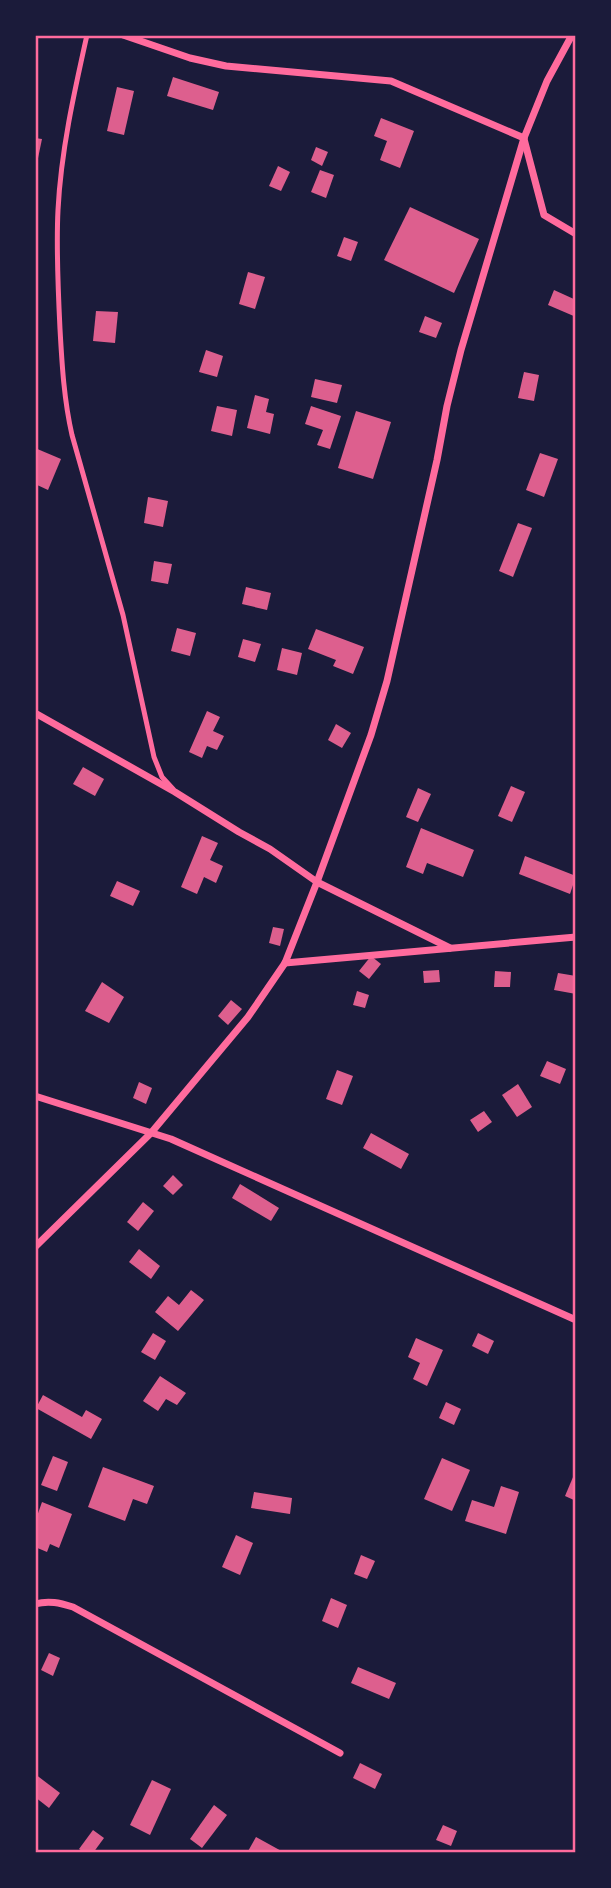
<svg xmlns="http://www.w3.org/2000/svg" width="611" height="1888" font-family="'PT Sans Narrow',sans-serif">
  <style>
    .building { fill: #dd5f8e }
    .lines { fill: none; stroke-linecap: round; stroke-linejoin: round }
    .service { stroke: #ff6b9d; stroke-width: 5 }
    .minor { stroke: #ff6b9d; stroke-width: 7 }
    .neatline { fill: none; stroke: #ff6b9d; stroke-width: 2.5 }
  </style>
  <rect width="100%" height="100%" fill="#1b1b3a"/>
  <!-- building -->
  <g class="building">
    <polygon points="173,77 219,92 213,110 167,96"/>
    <polygon points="117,87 134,91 124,135 107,131"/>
    <polygon points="381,118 414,131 400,168 380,160 387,141 374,136"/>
    <polygon points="35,138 42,139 37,163 35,163"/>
    <polygon points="316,147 328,152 322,166 311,160"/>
    <polygon points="278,166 290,172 281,191 269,186"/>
    <polygon points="320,170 334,175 326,198 311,192"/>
    <polygon points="410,207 479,239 454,293 384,260"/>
    <polygon points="344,237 358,242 351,261 337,256"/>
    <polygon points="248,272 265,277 255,309 239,304"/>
    <polygon points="554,290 576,300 576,317 548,305"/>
    <polygon points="96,311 118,312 115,343 93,341"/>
    <polygon points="425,316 442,323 436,338 419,332"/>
    <polygon points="206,350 223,356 217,377 199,372"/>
    <polygon points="524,372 539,375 534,401 518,398"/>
    <polygon points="315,379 342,385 337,403 311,397"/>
    <polygon points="255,395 269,399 266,412 274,414 270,434 247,428"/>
    <polygon points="217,406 237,410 232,436 211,431"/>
    <polygon points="311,406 341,416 330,449 317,445 323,430 305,424"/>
    <polygon points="356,411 391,422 373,479 338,468"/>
    <polygon points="35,448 61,459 48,490 35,484"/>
    <polygon points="540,453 558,459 544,497 526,490"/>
    <polygon points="148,497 168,501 163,527 144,523"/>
    <polygon points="518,523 532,528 513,577 499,571"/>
    <polygon points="154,561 172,564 168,584 151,581"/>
    <polygon points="246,587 271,593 267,610 242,604"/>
    <polygon points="177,628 196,633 190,656 171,651"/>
    <polygon points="316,629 364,647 353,674 333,666 336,660 308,649"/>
    <polygon points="243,639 261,644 255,662 238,657"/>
    <polygon points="282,648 302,653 297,675 277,670"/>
    <polygon points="207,711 220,717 213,731 224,736 217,750 207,746 202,758 189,752"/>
    <polygon points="336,724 351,733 342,748 328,740"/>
    <polygon points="83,767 104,779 95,796 73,784"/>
    <polygon points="511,786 525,792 512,822 498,816"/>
    <polygon points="418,788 431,794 418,822 406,817"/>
    <polygon points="421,828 474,850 463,877 427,863 423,874 406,867"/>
    <polygon points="202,836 218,843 210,860 223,866 216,883 204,877 197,894 181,887"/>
    <polygon points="525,856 576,876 570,894 519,874"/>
    <polygon points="117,881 140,891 133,906 110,896"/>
    <polygon points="273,927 284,929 280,946 269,943"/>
    <polygon points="371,956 381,964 369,979 359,971"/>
    <polygon points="439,970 440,982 424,983 423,971"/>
    <polygon points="495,971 511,972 510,987 494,987"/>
    <polygon points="558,973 576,976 576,994 554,990"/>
    <polygon points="102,982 124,997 109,1023 85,1011"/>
    <polygon points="357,991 369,995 365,1008 353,1005"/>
    <polygon points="231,1000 242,1009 228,1025 218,1016"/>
    <polygon points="547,1061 566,1069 560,1084 540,1076"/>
    <polygon points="337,1070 353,1076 342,1105 326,1099"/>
    <polygon points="139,1082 152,1088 146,1104 133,1098"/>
    <polygon points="518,1084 532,1107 517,1117 502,1095"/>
    <polygon points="484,1111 492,1122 478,1132 470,1120"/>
    <polygon points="371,1133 409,1154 401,1169 363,1148"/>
    <polygon points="173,1175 183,1185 173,1195 163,1186"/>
    <polygon points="240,1184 279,1208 271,1221 232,1198"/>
    <polygon points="143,1202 154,1211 138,1231 127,1222"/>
    <polygon points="139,1249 160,1266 151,1279 129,1262"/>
    <polygon points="191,1290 204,1300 178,1331 155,1312 168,1296 179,1305"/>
    <polygon points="153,1333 166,1341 155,1360 141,1352"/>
    <polygon points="478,1333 494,1341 488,1354 472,1346"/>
    <polygon points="416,1338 443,1350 427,1386 413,1379 420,1363 408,1357"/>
    <polygon points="160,1376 186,1393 177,1405 166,1399 158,1411 143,1401"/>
    <polygon points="43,1395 82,1417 86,1410 102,1419 91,1439 36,1408"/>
    <polygon points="446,1402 461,1409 454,1425 439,1418"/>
    <polygon points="53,1456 68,1462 57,1491 41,1485"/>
    <polygon points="442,1458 470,1470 452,1511 424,1499"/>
    <polygon points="103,1467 154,1486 147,1504 133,1499 125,1521 88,1507"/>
    <polygon points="576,1470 576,1501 565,1496"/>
    <polygon points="501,1486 519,1492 506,1534 465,1521 472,1500 494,1507"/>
    <polygon points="254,1492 292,1498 290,1514 251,1508"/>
    <polygon points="42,1502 72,1514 59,1548 50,1544 47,1552 35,1547 35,1522"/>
    <polygon points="236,1535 253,1543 240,1575 222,1567"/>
    <polygon points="361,1555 375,1561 367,1579 354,1574"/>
    <polygon points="331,1598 347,1605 338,1628 322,1621"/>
    <polygon points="49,1653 60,1658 53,1676 41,1670"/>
    <polygon points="358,1667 396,1683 389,1699 351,1683"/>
    <polygon points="360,1763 382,1774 375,1789 353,1778"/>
    <polygon points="35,1774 60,1793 49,1808 35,1797"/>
    <polygon points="152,1780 171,1789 150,1835 130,1825"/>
    <polygon points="214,1805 227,1815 202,1848 190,1839"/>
    <polygon points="443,1825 457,1831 451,1846 436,1840"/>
    <polygon points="93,1830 104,1838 93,1853 85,1853 79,1849"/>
    <polygon points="256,1837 285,1853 247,1853"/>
  </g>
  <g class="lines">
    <!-- service -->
    <path class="service" d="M87,35c-13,58 -26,116 -29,175 -2,39 0,79 2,119 2,36 4,71 12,106l51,180 31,142 8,20 11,12"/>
    <!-- minor -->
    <g class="minor">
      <polyline points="123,35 190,58 226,66 391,81 524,138"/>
      <polyline points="524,139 544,215 576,234"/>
      <polyline points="35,713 175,792 239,832 270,849 317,882 450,948"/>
      <polyline points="285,963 576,937"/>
      <polyline points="35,1096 171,1139 576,1320"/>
      <polyline points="35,1247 151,1133 248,1017 285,963 317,882 371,735 387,681 437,460 447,406 461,350 524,138 547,81 572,35"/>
      <path d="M35,1604c14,-4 25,-1 38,3l267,146"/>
    </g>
  </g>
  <!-- border -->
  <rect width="611" height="1888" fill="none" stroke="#1b1b3a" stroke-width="74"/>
  <rect x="37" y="37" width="537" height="1814" class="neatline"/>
</svg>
